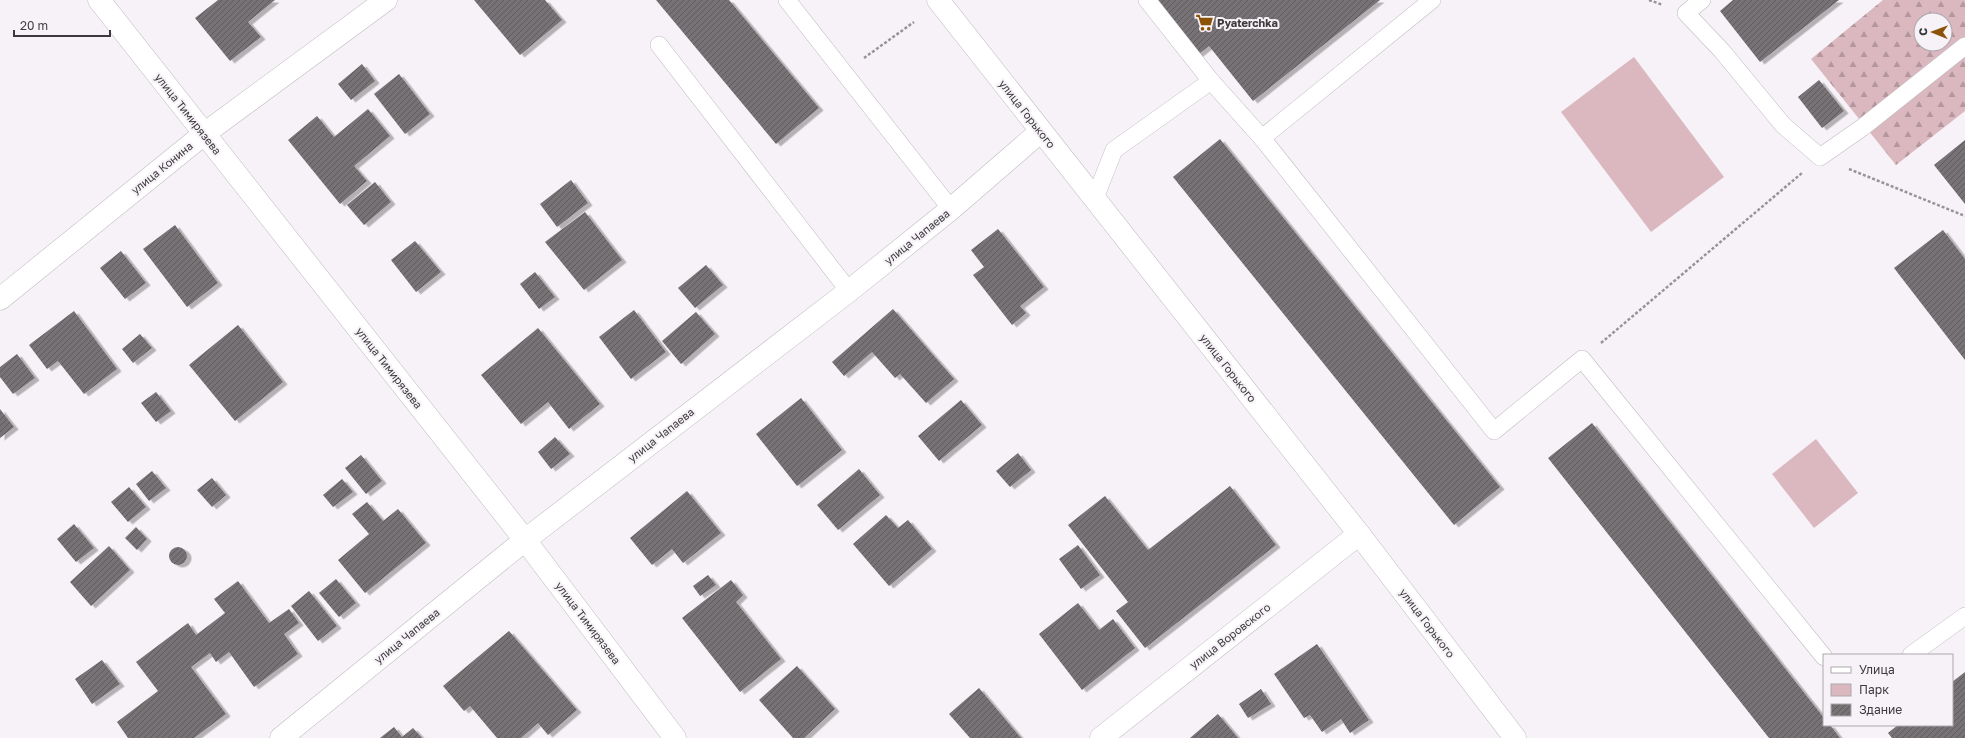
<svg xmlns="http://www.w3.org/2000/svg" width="1965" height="738" font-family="'Golos Text',sans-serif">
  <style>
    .forest { fill: url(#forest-firs); fill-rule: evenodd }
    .green { fill: #dbb8c0 }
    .building { fill: url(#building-hatch); filter: url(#shadow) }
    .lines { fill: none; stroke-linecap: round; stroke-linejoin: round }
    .service-casing { stroke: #bebbbf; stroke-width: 18 }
    .minor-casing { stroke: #bebbbf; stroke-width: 23 }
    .tertiary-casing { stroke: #bebbbf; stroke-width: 23 }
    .path { stroke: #979497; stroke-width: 2.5; stroke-dasharray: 3 2; stroke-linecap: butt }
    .service { stroke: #fff; stroke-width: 17 }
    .minor { stroke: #fff; stroke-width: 22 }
    .tertiary { stroke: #fff; stroke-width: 22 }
    .labels { text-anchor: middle; stroke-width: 4; stroke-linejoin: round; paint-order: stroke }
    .poi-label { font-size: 11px; font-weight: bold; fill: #3c3a3c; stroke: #f6f2f7; text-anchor: start }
    .street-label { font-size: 11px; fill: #3c3a3c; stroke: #f6f2f7 }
  </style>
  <defs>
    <pattern id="forest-firs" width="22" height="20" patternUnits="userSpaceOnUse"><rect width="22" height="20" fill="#dbb8c0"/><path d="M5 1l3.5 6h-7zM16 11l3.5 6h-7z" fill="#b3979d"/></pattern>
    <pattern id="building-hatch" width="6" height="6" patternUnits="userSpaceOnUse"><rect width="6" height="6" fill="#777274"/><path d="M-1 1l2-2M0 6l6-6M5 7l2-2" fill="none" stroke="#5e5a5c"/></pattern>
    <filter id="shadow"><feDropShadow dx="4.5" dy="2.5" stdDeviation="0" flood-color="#0004"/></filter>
  </defs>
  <rect width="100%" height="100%" fill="#f6f2f7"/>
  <!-- forest -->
  <path class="forest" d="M1883,0h82v111l-69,54 -85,-106zM1921,20h24v24h-24z"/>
  <!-- green -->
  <g class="green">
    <polygon points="1634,57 1724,177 1651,232 1561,112"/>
    <polygon points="1816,439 1858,493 1814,528 1772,474"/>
  </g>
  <!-- building -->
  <g class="building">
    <polygon points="218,0 275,0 248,22 261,37 230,61 195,18"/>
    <polygon points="474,0 545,0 562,20 520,55"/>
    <polygon points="656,0 729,0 819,108 776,144"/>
    <polygon points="1151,0 1380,0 1253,101 1209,46 1195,57"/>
    <polygon points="1733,0 1839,0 1760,62 1720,11"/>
    <polygon points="362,64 375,81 351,100 338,84"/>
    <polygon points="399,74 430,114 405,134 374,94"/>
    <polygon points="1819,80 1844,111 1822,128 1798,97"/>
    <polygon points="368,109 390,136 354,166 367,181 340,204 288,140 317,116 334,137"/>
    <polygon points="1220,139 1500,487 1454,525 1173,177"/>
    <polygon points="1965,140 1965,204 1934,165"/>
    <polygon points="571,180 588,203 557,227 540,204"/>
    <polygon points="375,182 391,202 364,225 347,205"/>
    <polygon points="585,212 622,260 584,290 545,242"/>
    <polygon points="175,225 218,283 187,307 143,249"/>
    <polygon points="998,229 1044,287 1020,306 1026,313 1012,325 973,275 984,267 971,250"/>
    <polygon points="1943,230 1965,259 1965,360 1894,268"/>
    <polygon points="415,241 441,272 416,292 391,260"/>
    <polygon points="121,251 146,283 125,299 100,268"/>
    <polygon points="706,265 723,285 695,308 678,288"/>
    <polygon points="535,272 555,297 539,309 520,284"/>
    <polygon points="893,309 954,379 926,403 900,374 895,378 872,352 844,376 832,362"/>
    <polygon points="634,310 666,352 631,379 599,337"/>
    <polygon points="74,311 117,369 84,394 58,361 47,369 29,345"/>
    <polygon points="696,312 715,334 681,364 662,341"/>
    <polygon points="238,325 283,382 235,421 189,365"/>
    <polygon points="538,328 600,404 569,429 548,402 521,424 481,375"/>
    <polygon points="140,334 152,348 133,363 122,349"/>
    <polygon points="17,354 35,378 13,394 0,377 0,367"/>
    <polygon points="156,392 171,411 156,422 141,403"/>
    <polygon points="801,398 842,450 797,486 756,434"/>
    <polygon points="961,400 982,425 939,461 918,436"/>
    <polygon points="0,409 14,427 0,438"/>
    <polygon points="1592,423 1824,718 1824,725 1830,725 1840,738 1769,738 1548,458"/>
    <polygon points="555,437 570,454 551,469 538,452"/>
    <polygon points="1018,453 1031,470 1010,487 996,471"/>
    <polygon points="361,455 382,481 366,494 345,468"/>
    <polygon points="859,469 880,495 838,530 817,505"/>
    <polygon points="152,471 166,488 149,501 136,484"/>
    <polygon points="212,478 226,495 212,507 197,490"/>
    <polygon points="342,479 353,492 333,507 323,495"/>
    <polygon points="1230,486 1276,545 1145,648 1116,611 1128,602 1068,525 1105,496 1148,550"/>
    <polygon points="129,487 146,507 128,522 111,502"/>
    <polygon points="687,491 721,533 683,563 672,549 652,565 630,538"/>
    <polygon points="367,502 383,521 398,509 426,543 365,593 338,560 369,534 352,514"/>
    <polygon points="886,515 898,528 908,520 932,549 889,586 853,544"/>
    <polygon points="74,524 94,548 76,562 57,539"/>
    <polygon points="136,527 147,539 137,550 125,538"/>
    <polygon points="1078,545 1100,575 1081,589 1059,559"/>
    <polygon points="109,546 130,570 91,606 70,582"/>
    <circle cx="178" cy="556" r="9"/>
    <polygon points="708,575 716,585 700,596 693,586"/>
    <polygon points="336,579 356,603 339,617 319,593"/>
    <polygon points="731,580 743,595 736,602 781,659 740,692 682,618"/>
    <polygon points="238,581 269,623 289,609 299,623 284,634 298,654 254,687 229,652 216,662 210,653 191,667 226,714 194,738 128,738 117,722 158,691 136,662 188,623 196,635 225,613 214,599"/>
    <polygon points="309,591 337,626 318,641 291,606"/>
    <polygon points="1078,603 1099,630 1113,619 1135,648 1082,690 1039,634"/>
    <polygon points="509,631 577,710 548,735 538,723 521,738 497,738 470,706 464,711 443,686"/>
    <polygon points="1317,644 1369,720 1350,733 1341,719 1322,732 1310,715 1304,718 1274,674"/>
    <polygon points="102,660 120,684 92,704 75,679"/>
    <polygon points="797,666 835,709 804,738 793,738 759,700"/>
    <polygon points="1965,672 1965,738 1892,738 1888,733 1898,725 1952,725 1952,682"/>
    <polygon points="979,688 1021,738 970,738 949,714"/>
    <polygon points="1261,689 1271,704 1248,718 1239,704"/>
    <polygon points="1218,714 1238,738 1190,738"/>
    <polygon points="394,727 402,737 413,728 422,738 380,738"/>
  </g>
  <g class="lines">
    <defs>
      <g id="service">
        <polyline points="787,0 951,209"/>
        <polyline points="1147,0 1211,81"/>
        <polyline points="1702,0 1686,13 1722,51 1783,125 1820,157 1863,127 1965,46"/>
        <polyline points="659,45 849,291"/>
        <polyline points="1262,138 1494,431 1582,359 1824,657"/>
        <polyline points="1095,198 1114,150 1211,81 1262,138 1432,0"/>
        <polyline points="1911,655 1965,616"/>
      </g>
      <g id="minor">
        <polyline points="99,0 525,540 675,738"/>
        <polyline points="0,299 204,134 386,0"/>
        <polyline points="1359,534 1515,738"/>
        <polyline points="281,738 525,540 849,291 951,209 1041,131"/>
      </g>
      <polyline id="tertiary" points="938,0 1359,534 1101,738"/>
    </defs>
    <!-- service casing -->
    <use href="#service" class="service-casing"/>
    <!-- minor casing -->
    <use href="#minor" class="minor-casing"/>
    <!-- tertiary casing -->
    <use href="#tertiary" class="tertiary-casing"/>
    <!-- path -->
    <g class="path">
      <polyline points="1649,0 1663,5"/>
      <polyline points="864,58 914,22"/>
      <polyline points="1849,169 1965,216"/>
      <polyline points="1601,343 1802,173"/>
    </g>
    <!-- service -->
    <use href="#service" class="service"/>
    <!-- minor -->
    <use href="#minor" class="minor"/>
    <!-- tertiary -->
    <use href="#tertiary" class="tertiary"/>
  </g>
  <!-- icons -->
  <defs>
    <symbol id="supermarket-bare" viewBox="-9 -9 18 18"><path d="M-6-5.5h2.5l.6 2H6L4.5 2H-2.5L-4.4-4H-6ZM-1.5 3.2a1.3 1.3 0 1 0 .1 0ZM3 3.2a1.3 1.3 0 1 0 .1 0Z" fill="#8b5307" stroke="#f6f2f7" stroke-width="2.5" paint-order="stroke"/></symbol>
  </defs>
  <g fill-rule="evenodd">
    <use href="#supermarket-bare" x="1192" y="10" width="25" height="25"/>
  </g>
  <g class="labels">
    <!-- poi labels -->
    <g class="poi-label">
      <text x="1217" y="27">Pyaterchka</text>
    </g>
    <!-- street labels -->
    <g class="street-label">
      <text transform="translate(188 114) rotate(52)" y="4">улица Тимирязева</text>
      <text transform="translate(1027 114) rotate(52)" y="4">улица Горького</text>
      <text transform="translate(162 168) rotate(-39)" y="4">улица Конина</text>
      <text transform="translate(917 237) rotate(-39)" y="4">улица Чапаева</text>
      <text transform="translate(389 368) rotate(52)" y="4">улица Тимирязева</text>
      <text transform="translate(1228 368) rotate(52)" y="4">улица Горького</text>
      <text transform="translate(661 435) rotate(-38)" y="4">улица Чапаева</text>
      <text transform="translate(588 623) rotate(53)" y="4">улица Тимирязева</text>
      <text transform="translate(1427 623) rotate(53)" y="4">улица Горького</text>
      <text transform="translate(407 636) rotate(-39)" y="4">улица Чапаева</text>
      <text transform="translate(1230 636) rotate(-38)" y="4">улица Воровского</text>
    </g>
  </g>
  <!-- legend -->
  <rect x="1823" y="654" width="130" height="72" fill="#f6f2f7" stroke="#aca8ac"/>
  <rect x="1831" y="667" width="20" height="6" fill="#ffffff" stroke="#aca8ac"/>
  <text x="1859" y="674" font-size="12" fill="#3c3a3c">Улица</text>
  <rect x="1831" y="684" width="20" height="12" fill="#dbb8c0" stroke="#aca8ac"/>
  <text x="1859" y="694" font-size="12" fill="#3c3a3c">Парк</text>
  <rect x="1831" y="704" width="20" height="12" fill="url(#building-hatch)" stroke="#aca8ac"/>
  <text x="1859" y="714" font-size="12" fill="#3c3a3c">Здание</text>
  <!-- north arrow -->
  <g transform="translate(1933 32) rotate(271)"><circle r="19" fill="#f6f2f7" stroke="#aca8ac"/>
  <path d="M0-3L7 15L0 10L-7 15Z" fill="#8b5307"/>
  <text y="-6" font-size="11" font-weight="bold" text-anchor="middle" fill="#3c3a3c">С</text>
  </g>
  <!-- scale -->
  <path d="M14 30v6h96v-6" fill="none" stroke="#3c3a3c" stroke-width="2"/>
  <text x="20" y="30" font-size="12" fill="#3c3a3c" stroke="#f6f2f7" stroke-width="3" paint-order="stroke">20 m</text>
</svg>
